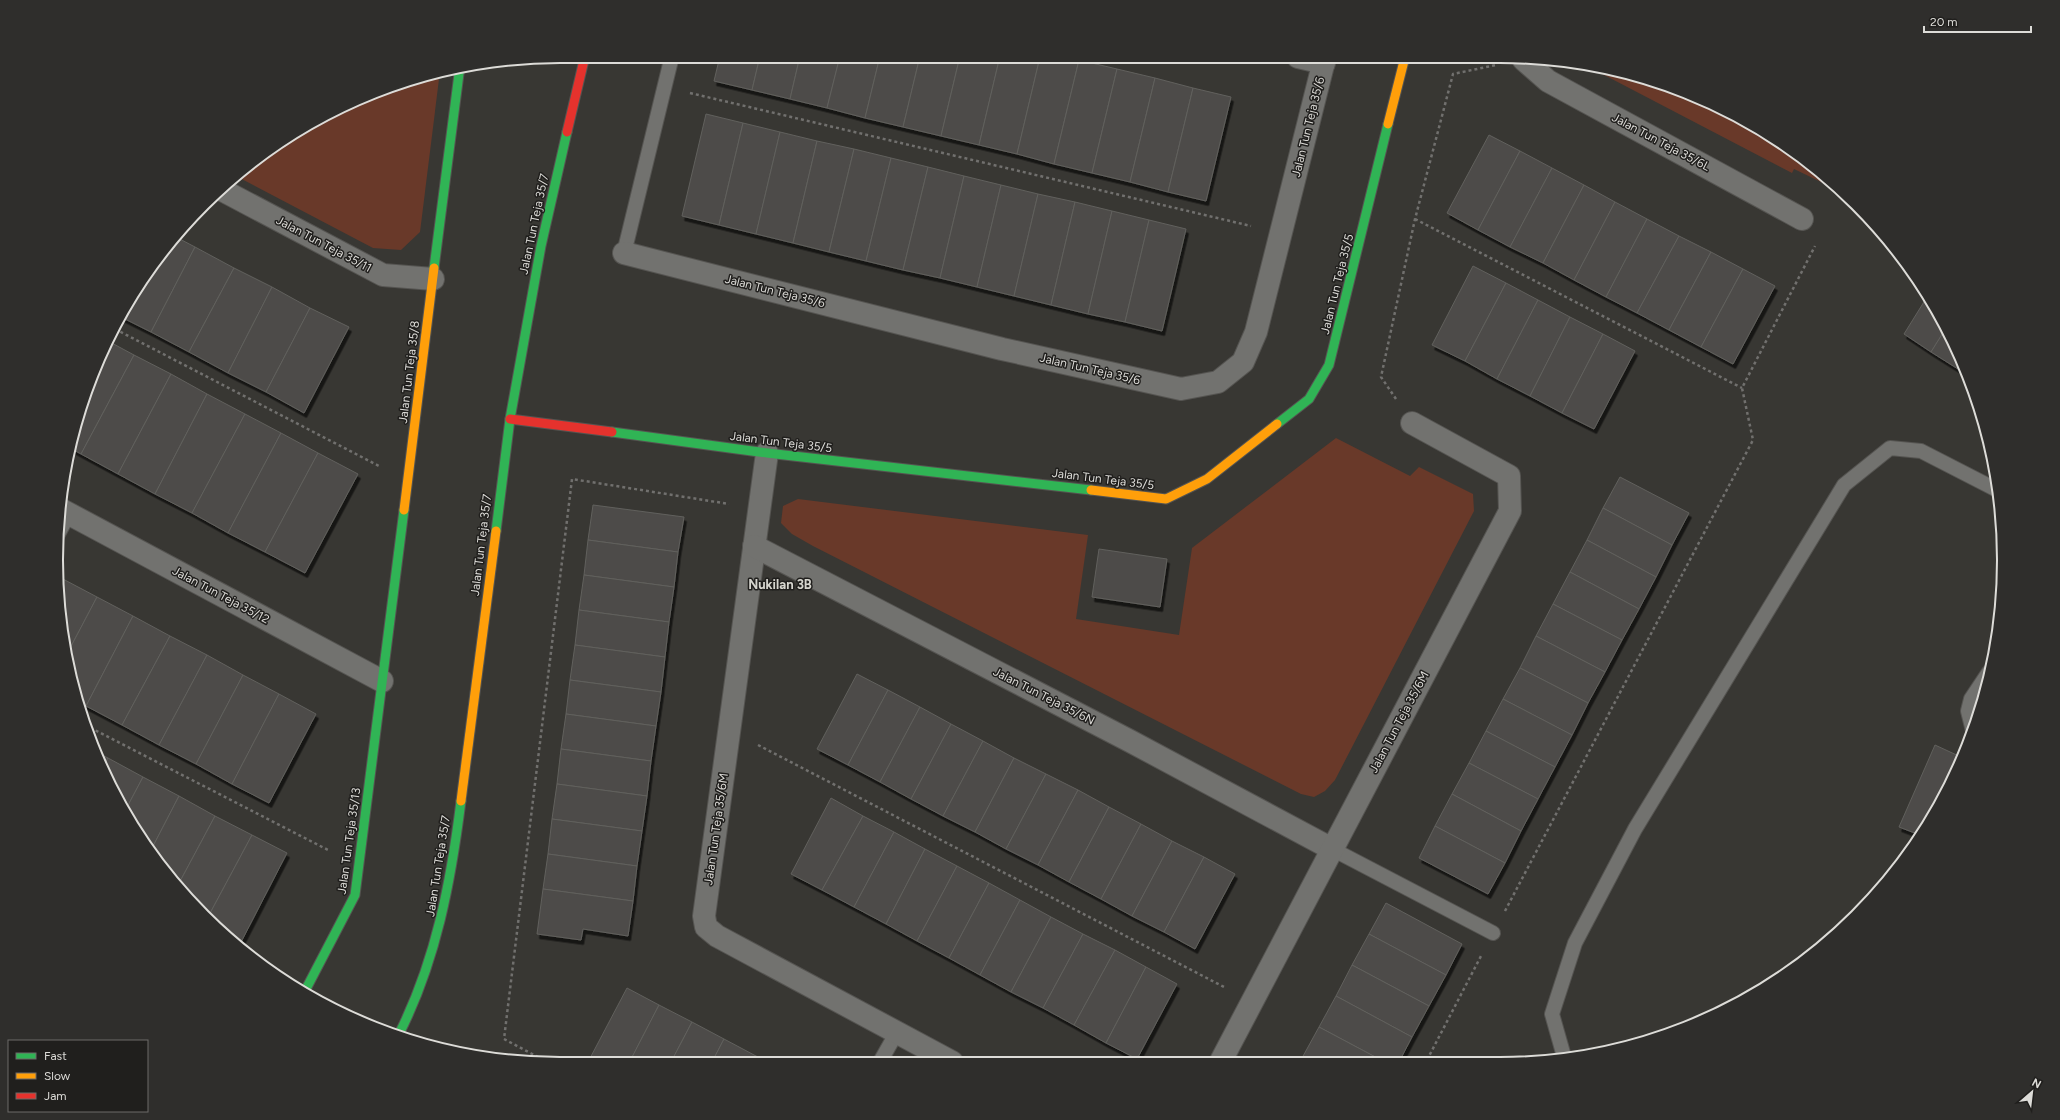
<svg xmlns="http://www.w3.org/2000/svg" width="2060" height="1120" font-family="Figtree,sans-serif">
  <style>
    .green { fill: #693929 }
    .building { fill: #4d4c49; stroke: #61605d; filter: url(#shadow) }
    .lines { fill: none; stroke-linecap: round; stroke-linejoin: round }
    .lane-casing { stroke: #555451; stroke-width: 16 }
    .street-casing { stroke: #555451; stroke-width: 24 }
    .fast-casing { stroke: #555451; stroke-width: 11 }
    .slow-casing { stroke: #555451; stroke-width: 11 }
    .jam-casing { stroke: #555451; stroke-width: 11 }
    .path { stroke: #71706e; stroke-width: 2.5; stroke-dasharray: 3 3; stroke-linecap: butt }
    .lane { stroke: #72726f; stroke-width: 14 }
    .street { stroke: #72726f; stroke-width: 22 }
    .fast { stroke: #30b455; stroke-width: 9 }
    .slow { stroke: #ff9f0a; stroke-width: 9 }
    .jam { stroke: #e5322d; stroke-width: 9 }
    .labels { text-anchor: middle; stroke-width: 3; stroke-linejoin: round; paint-order: stroke }
    .street-label { font-size: 12px; fill: #dddcd8; stroke: #201f1d }
    .neighbourhood-label { font-size: 13px; font-weight: bold; fill: #d6d5ce; stroke: #201f1d }
    .rim { fill: none; stroke: #dddcd8; stroke-width: 2 }
  </style>
  <defs>
    <filter id="shadow"><feDropShadow dx="2.5" dy="4.5" stdDeviation="0" flood-color="#0009"/></filter>
  </defs>
  <rect width="100%" height="100%" fill="#383733"/>
  <!-- green -->
  <g class="green">
    <polygon points="1587,66 1631,73 1752,123 1832,181 1844,193 1794,169 1792,173"/>
    <path d="M440,71l-20,161 -19,18 -28,-2 -137,-72c56,-52 131,-85 204,-105z"/>
    <polygon points="1336,438 1410,476 1419,467 1473,494 1474,511 1335,780 1325,791 1314,797 1301,794 813,546 792,534 781,523 783,506 798,499 1088,535 1076,619 1179,635 1192,548"/>
  </g>
  <!-- building -->
  <g class="building">
    <polygon points="720,56 760,56 752,90 714,81"/>
    <polygon points="760,56 800,56 790,99 752,90"/>
    <polygon points="800,56 840,56 827,108 790,99"/>
    <polygon points="840,56 880,56 865,118 827,108"/>
    <polygon points="880,56 920,56 903,127 865,118"/>
    <polygon points="920,56 960,56 941,136 903,127"/>
    <polygon points="960,56 1000,56 979,145 941,136"/>
    <polygon points="1000,56 1040,57 1017,154 979,145"/>
    <polygon points="1040,57 1065,57 1079,60 1054,164 1017,154"/>
    <polygon points="1079,60 1117,69 1092,173 1054,164"/>
    <polygon points="1117,69 1155,78 1130,182 1092,173"/>
    <polygon points="1155,78 1193,88 1168,192 1130,182"/>
    <polygon points="1193,88 1231,97 1206,201 1168,192"/>
    <polygon points="706,114 743,123 719,225 682,216"/>
    <polygon points="743,123 780,132 756,234 719,225"/>
    <polygon points="780,132 817,141 793,243 756,234"/>
    <polygon points="1489,135 1520,151 1478,230 1447,213"/>
    <polygon points="817,141 854,149 829,252 793,243"/>
    <polygon points="854,149 891,158 866,261 829,252"/>
    <polygon points="1520,151 1552,168 1510,247 1478,230"/>
    <polygon points="891,158 928,167 903,270 866,261"/>
    <polygon points="928,167 964,176 940,278 903,270"/>
    <polygon points="1552,168 1584,185 1543,263 1510,247"/>
    <polygon points="964,176 1001,185 977,287 940,278"/>
    <polygon points="1001,185 1038,194 1014,296 977,287"/>
    <polygon points="1584,185 1615,202 1574,280 1543,263"/>
    <polygon points="1038,194 1075,202 1051,305 1014,296"/>
    <polygon points="1075,202 1112,211 1088,314 1051,305"/>
    <polygon points="1615,202 1647,219 1606,297 1574,280"/>
    <polygon points="1112,211 1149,220 1125,322 1088,314"/>
    <polygon points="1647,219 1679,236 1637,313 1606,297"/>
    <polygon points="1149,220 1186,229 1162,331 1125,322"/>
    <polygon points="174,236 195,247 151,332 121,317 141,280"/>
    <polygon points="1679,236 1711,252 1669,330 1637,313"/>
    <polygon points="195,247 234,268 189,352 151,332"/>
    <polygon points="1711,252 1743,269 1701,347 1669,330"/>
    <polygon points="1473,266 1506,283 1465,361 1432,345"/>
    <polygon points="234,268 272,287 228,373 189,352"/>
    <polygon points="1743,269 1775,286 1733,364 1701,347"/>
    <polygon points="1506,283 1538,300 1497,379 1465,361"/>
    <polygon points="272,287 310,308 266,392 228,373"/>
    <polygon points="1927,297 1946,328 1931,352 1904,334"/>
    <polygon points="1538,300 1570,317 1530,396 1497,379"/>
    <polygon points="310,308 349,327 304,413 266,392"/>
    <polygon points="1570,317 1603,334 1562,413 1530,396"/>
    <polygon points="1946,328 1952,337 1962,363 1958,369 1931,352"/>
    <polygon points="1603,334 1635,351 1594,429 1562,413"/>
    <polygon points="108,341 134,355 81,454 70,448 73,430 94,367"/>
    <polygon points="134,355 171,374 118,474 81,454"/>
    <polygon points="1962,363 1966,374 1958,369"/>
    <polygon points="171,374 207,394 155,494 118,474"/>
    <polygon points="207,394 245,414 192,513 155,494"/>
    <polygon points="245,414 281,433 228,533 192,513"/>
    <polygon points="281,433 318,453 265,552 228,533"/>
    <polygon points="318,453 358,474 305,573 265,552"/>
    <polygon points="1620,477 1689,513 1672,545 1603,508"/>
    <polygon points="593,505 684,517 678,552 588,540"/>
    <polygon points="1603,508 1672,545 1656,577 1587,540"/>
    <polygon points="588,540 678,552 674,587 584,575"/>
    <polygon points="1587,540 1656,577 1639,609 1570,572"/>
    <polygon points="1099,549 1167,559 1160,607 1092,597"/>
    <polygon points="1570,572 1639,609 1622,640 1553,604"/>
    <polygon points="584,575 674,587 669,622 579,610"/>
    <polygon points="61,578 97,597 67,654 57,593 57,584"/>
    <polygon points="97,597 133,616 86,706 77,701 67,654"/>
    <polygon points="1553,604 1622,640 1605,672 1536,636"/>
    <polygon points="579,610 669,622 665,657 575,645"/>
    <polygon points="133,616 170,636 122,725 86,706"/>
    <polygon points="170,636 207,655 159,745 122,725"/>
    <polygon points="1536,636 1605,672 1588,703 1520,668"/>
    <polygon points="575,645 665,657 661,692 570,680"/>
    <polygon points="207,655 243,675 196,764 159,745"/>
    <polygon points="1520,668 1588,703 1572,735 1503,699"/>
    <polygon points="857,674 888,690 848,765 817,749"/>
    <polygon points="243,675 279,694 232,784 196,764"/>
    <polygon points="570,680 661,692 656,726 566,714"/>
    <polygon points="888,690 920,707 880,782 848,765"/>
    <polygon points="279,694 316,714 269,803 232,784"/>
    <polygon points="1503,699 1572,735 1555,767 1486,731"/>
    <polygon points="920,707 951,724 911,799 880,782"/>
    <polygon points="566,714 656,726 651,761 561,749"/>
    <polygon points="951,724 983,741 943,816 911,799"/>
    <polygon points="1486,731 1555,767 1538,799 1469,763"/>
    <polygon points="983,741 1014,758 975,832 943,816"/>
    <polygon points="1935,745 1961,757 1937,812 1920,835 1899,827"/>
    <polygon points="561,749 651,761 647,796 557,784"/>
    <polygon points="94,751 108,758 102,768 94,753"/>
    <polygon points="108,758 143,777 125,811 102,768"/>
    <polygon points="1014,758 1046,774 1006,849 975,832"/>
    <polygon points="1469,763 1538,799 1521,831 1452,794"/>
    <polygon points="1046,774 1078,790 1038,865 1006,849"/>
    <polygon points="143,777 179,796 150,852 141,840 125,811"/>
    <polygon points="557,784 647,796 642,831 552,819"/>
    <polygon points="1078,790 1109,807 1069,882 1038,865"/>
    <polygon points="1452,794 1521,831 1505,863 1435,826"/>
    <polygon points="179,796 215,816 177,887 150,852"/>
    <polygon points="831,798 863,816 822,890 791,874"/>
    <polygon points="1109,807 1141,824 1101,899 1069,882"/>
    <polygon points="215,816 252,835 208,917 177,887"/>
    <polygon points="863,816 894,832 854,907 822,890"/>
    <polygon points="552,819 642,831 637,866 548,854"/>
    <polygon points="1141,824 1172,841 1132,916 1101,899"/>
    <polygon points="1435,826 1505,863 1488,894 1419,858"/>
    <polygon points="894,832 925,849 886,924 854,907"/>
    <polygon points="252,835 287,853 239,946 208,917"/>
    <polygon points="1172,841 1204,857 1164,932 1132,916"/>
    <polygon points="925,849 957,866 917,941 886,924"/>
    <polygon points="548,854 637,866 633,901 543,889"/>
    <polygon points="1204,857 1235,874 1195,949 1164,932"/>
    <polygon points="957,866 989,883 949,958 917,941"/>
    <polygon points="989,883 1020,900 980,975 949,958"/>
    <polygon points="543,889 633,901 628,936 583,929 581,940 537,934"/>
    <polygon points="1020,900 1051,917 1011,992 980,975"/>
    <polygon points="1386,903 1462,944 1446,975 1369,934"/>
    <polygon points="1051,917 1083,934 1043,1008 1011,992"/>
    <polygon points="1083,934 1115,950 1074,1025 1043,1008"/>
    <polygon points="1369,934 1446,975 1429,1006 1352,965"/>
    <polygon points="1115,950 1146,967 1106,1043 1074,1025"/>
    <polygon points="1352,965 1429,1006 1412,1037 1336,996"/>
    <polygon points="1146,967 1177,984 1137,1059 1106,1043"/>
    <polygon points="627,988 659,1005 629,1063 590,1063 588,1062"/>
    <polygon points="1336,996 1412,1037 1400,1060 1381,1060 1319,1027"/>
    <polygon points="659,1005 692,1022 671,1062 629,1063"/>
    <polygon points="692,1022 724,1039 712,1062 671,1062"/>
    <polygon points="1319,1027 1381,1060 1307,1061 1302,1058"/>
    <polygon points="724,1039 756,1056 753,1062 712,1062"/>
    <polygon points="756,1056 769,1062 753,1062"/>
  </g>
  <g class="lines">
    <defs>
      <g id="lane">
        <polyline points="624,253 672,56"/>
        <polyline points="57,536 69,514"/>
        <polyline points="1973,731 1968,711 1971,699 1989,672"/>
        <polyline points="1332,849 1493,933"/>
        <polyline points="1565,1060 1552,1014 1575,943 1635,829 1844,485 1890,448 1921,451 1997,490"/>
        <polyline points="880,1062 897,1032"/>
      </g>
      <g id="street">
        <polyline points="1298,57 1324,63"/>
        <polyline points="1525,57 1524,60 1548,81 1802,219"/>
        <polyline points="222,190 383,275 433,279"/>
        <polyline points="624,253 1002,349 1181,389 1218,382 1243,362 1256,332 1325,57"/>
        <polyline points="767,453 704,916 706,927 717,936 952,1062"/>
        <polyline points="60,509 382,681"/>
        <polyline points="754,546 1130,741 1332,849"/>
        <polyline points="1221,1061 1510,511 1509,476 1412,423"/>
      </g>
      <g id="fast">
        <polyline points="434,268 460,66"/>
        <polyline points="1277,424 1309,399 1329,365 1388,124"/>
        <polyline points="612,432 767,453 1091,490"/>
        <polyline points="496,531 510,419 541,246 567,132"/>
        <polyline points="302,992 306,989 355,895 404,510"/>
        <path d="M399,1034c37,-73 52,-153 62,-233"/>
      </g>
      <g id="slow">
        <polyline points="1388,124 1405,57"/>
        <polyline points="1091,490 1166,499 1207,479 1277,424"/>
        <polyline points="404,510 434,268"/>
        <polyline points="461,801 496,531"/>
      </g>
      <g id="jam">
        <polyline points="567,132 585,56"/>
        <polyline points="510,419 612,432"/>
      </g>
    </defs>
    <!-- lane casing -->
    <use href="#lane" class="lane-casing"/>
    <!-- street casing -->
    <use href="#street" class="street-casing"/>
    <!-- fast casing -->
    <use href="#fast" class="fast-casing"/>
    <!-- slow casing -->
    <use href="#slow" class="slow-casing"/>
    <!-- jam casing -->
    <use href="#jam" class="jam-casing"/>
    <!-- path -->
    <g class="path">
      <polyline points="690,93 1251,226"/>
      <polyline points="1415,219 1742,388"/>
      <polyline points="115,329 379,466"/>
      <polyline points="1396,399 1381,377 1415,219 1453,74 1496,65"/>
      <polyline points="85,725 330,851"/>
      <polyline points="758,745 1226,988"/>
      <polyline points="1505,911 1753,440 1742,388 1815,246"/>
      <polyline points="1427,1060 1481,956"/>
      <polyline points="549,1063 504,1039 572,479 729,504"/>
    </g>
    <!-- lane -->
    <use href="#lane" class="lane"/>
    <!-- street -->
    <use href="#street" class="street"/>
    <!-- fast -->
    <use href="#fast" class="fast"/>
    <!-- slow -->
    <use href="#slow" class="slow"/>
    <!-- jam -->
    <use href="#jam" class="jam"/>
  </g>
  <g class="labels">
    <!-- street labels -->
    <g class="street-label">
      <text transform="translate(1308 127) rotate(-76)" y="4">Jalan Tun Teja 35/6</text>
      <text transform="translate(1661 142) rotate(28)" y="4">Jalan Tun Teja 35/6L</text>
      <text transform="translate(534 224) rotate(-78)" y="4">Jalan Tun Teja 35/7</text>
      <text transform="translate(324 244) rotate(28)" y="4">Jalan Tun Teja 35/11</text>
      <text transform="translate(1337 284) rotate(-76)" y="4">Jalan Tun Teja 35/5</text>
      <text transform="translate(775 291) rotate(14)" y="4">Jalan Tun Teja 35/6</text>
      <text transform="translate(1090 369) rotate(13)" y="4">Jalan Tun Teja 35/6</text>
      <text transform="translate(409 372) rotate(-83)" y="4">Jalan Tun Teja 35/8</text>
      <text transform="translate(781 442) rotate(7)" y="4">Jalan Tun Teja 35/5</text>
      <text transform="translate(1103 479) rotate(7)" y="4">Jalan Tun Teja 35/5</text>
      <text transform="translate(481 545) rotate(-83)" y="4">Jalan Tun Teja 35/7</text>
      <text transform="translate(221 595) rotate(28)" y="4">Jalan Tun Teja 35/12</text>
      <text transform="translate(1044 696) rotate(27)" y="4">Jalan Tun Teja 35/6N</text>
      <text transform="translate(1399 722) rotate(-62)" y="4">Jalan Tun Teja 35/6M</text>
      <text transform="translate(716 829) rotate(-82)" y="4">Jalan Tun Teja 35/6M</text>
      <text transform="translate(349 841) rotate(-82)" y="4">Jalan Tun Teja 35/13</text>
      <text transform="translate(438 866) rotate(-81)" y="4">Jalan Tun Teja 35/7</text>
    </g>
    <!-- neighbourhood labels -->
    <g class="neighbourhood-label">
      <text x="780" y="589">Nukilan 3B</text>
    </g>
  </g>
  <!-- crop -->
  <path d="M0 0H2060V1120H0ZM560 63H1500A497 497 0 0 1 1997 560V560A497 497 0 0 1 1500 1057H560A497 497 0 0 1 63 560V560A497 497 0 0 1 560 63Z" fill="#2f2e2c" fill-rule="evenodd"/>
  <path class="rim" d="M560 63H1500A497 497 0 0 1 1997 560V560A497 497 0 0 1 1500 1057H560A497 497 0 0 1 63 560V560A497 497 0 0 1 560 63Z"/>
  <!-- legend -->
  <rect x="8" y="1040" width="140" height="72" fill="#201f1d" stroke="#6c6b68"/>
  <rect x="16" y="1053" width="20" height="6" fill="#30b455" stroke="#6c6b68"/>
  <text x="44" y="1060" font-size="12" fill="#dddcd8">Fast</text>
  <rect x="16" y="1073" width="20" height="6" fill="#ff9f0a" stroke="#6c6b68"/>
  <text x="44" y="1080" font-size="12" fill="#dddcd8">Slow</text>
  <rect x="16" y="1093" width="20" height="6" fill="#e5322d" stroke="#6c6b68"/>
  <text x="44" y="1100" font-size="12" fill="#dddcd8">Jam</text>
  <!-- north arrow -->
  <g transform="translate(2032 1092) rotate(28)" stroke="#201f1d" stroke-width="3" paint-order="stroke">
  <path d="M0-3L7 15L0 10L-7 15Z" fill="#dddcd8"/>
  <text y="-6" font-size="11" font-weight="bold" text-anchor="middle" fill="#dddcd8">N</text>
  </g>
  <!-- scale -->
  <path d="M1924 26v6h107v-6" fill="none" stroke="#dddcd8" stroke-width="2"/>
  <text x="1930" y="26" font-size="12" fill="#dddcd8" stroke="#201f1d" stroke-width="3" paint-order="stroke">20 m</text>
</svg>
